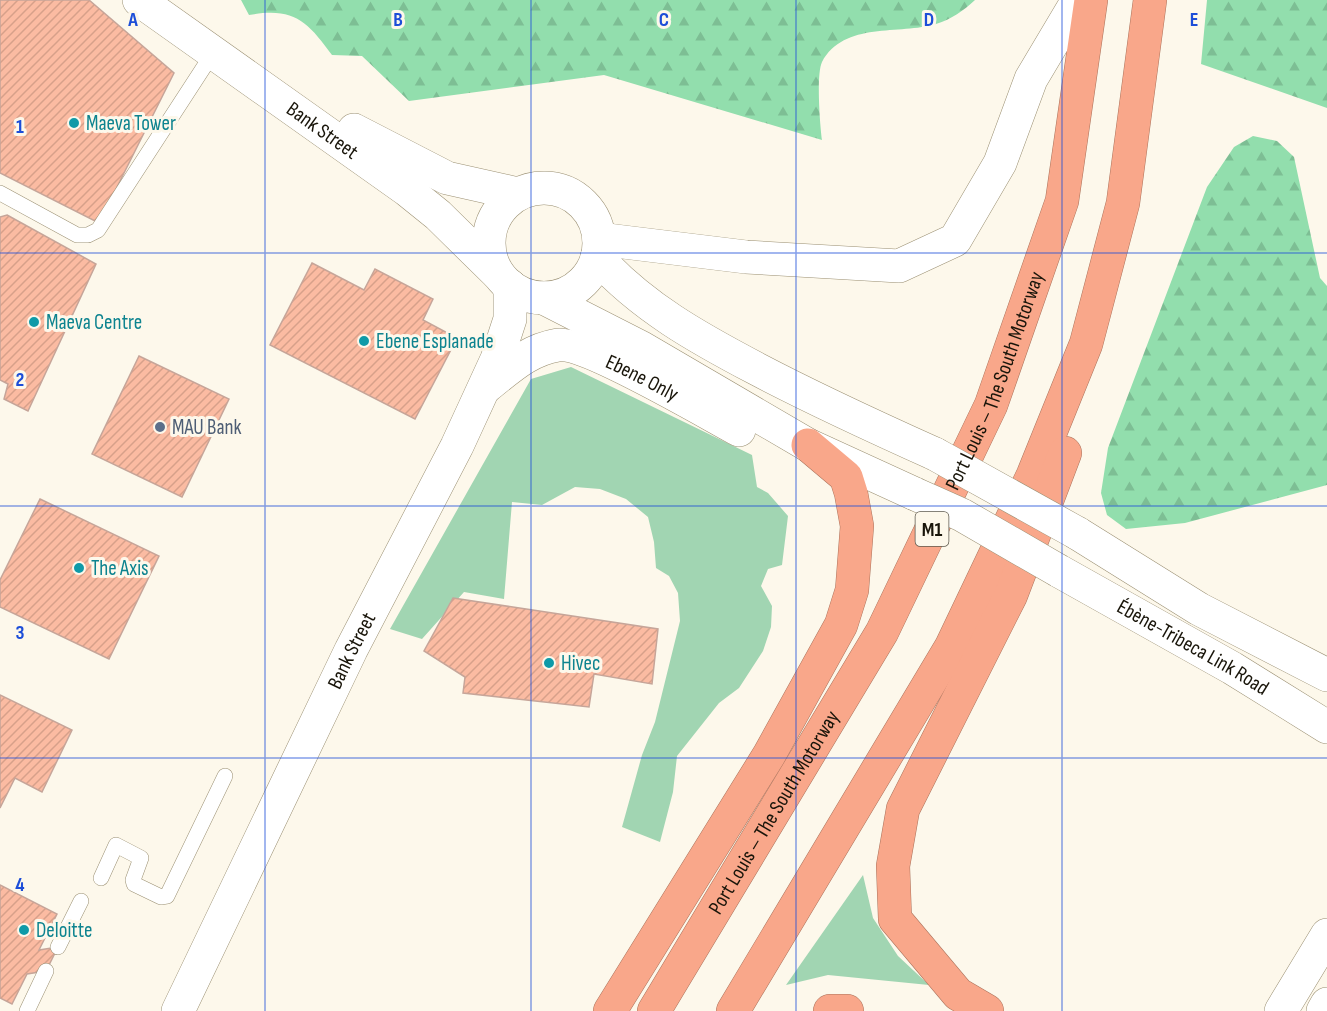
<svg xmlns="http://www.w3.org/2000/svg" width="1327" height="1011" font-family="'Sofia Sans Condensed',sans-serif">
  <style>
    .green { fill: #a1d5b2 }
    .forest { fill: url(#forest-firs) }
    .building { fill: url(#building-hatch); stroke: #c6a599; stroke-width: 1.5 }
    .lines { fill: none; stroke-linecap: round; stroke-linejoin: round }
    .lane-casing { stroke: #9b9073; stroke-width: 16 }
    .secondary-casing { stroke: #9b9073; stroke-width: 34 }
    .highway-casing { stroke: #ab745d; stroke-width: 34 }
    .lane { stroke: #fff; stroke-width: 15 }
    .secondary { stroke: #fff; stroke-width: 33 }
    .highway { stroke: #f9a78a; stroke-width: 33 }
    .secondary-bridge-casing { stroke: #9b9073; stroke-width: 34; stroke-linecap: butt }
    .secondary-bridge { stroke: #fff; stroke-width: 33 }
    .grid { fill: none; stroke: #1d4ed8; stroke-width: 1.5; stroke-opacity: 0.55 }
    .culture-dot { fill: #0f9aa8; stroke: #fdf8eb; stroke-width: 2 }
    .service-dot { fill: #5c6f8a; stroke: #fdf8eb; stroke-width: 2 }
    .labels { text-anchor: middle; stroke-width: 6; stroke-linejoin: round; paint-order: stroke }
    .shield { fill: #fdf8eb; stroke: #5d594e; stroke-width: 1.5 }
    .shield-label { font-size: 20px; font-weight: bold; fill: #19150a }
    .culture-label { font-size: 21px; fill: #0d838f; stroke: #fdf8eb; text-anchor: start }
    .street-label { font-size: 21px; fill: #19150a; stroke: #fdf8eb }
    .service-label { font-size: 21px; fill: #4e5e75; stroke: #fdf8eb; text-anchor: start }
    .grid-label { font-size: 20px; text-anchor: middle; font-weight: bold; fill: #1d4ed8; stroke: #fdf8eb; stroke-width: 6; stroke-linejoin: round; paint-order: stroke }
  </style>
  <defs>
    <pattern id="forest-firs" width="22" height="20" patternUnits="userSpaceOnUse" patternTransform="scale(1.5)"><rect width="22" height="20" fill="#92dead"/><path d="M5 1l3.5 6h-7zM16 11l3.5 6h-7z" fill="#7dbe94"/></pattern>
    <pattern id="building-hatch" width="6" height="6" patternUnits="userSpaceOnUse" patternTransform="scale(1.5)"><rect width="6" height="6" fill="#fbbba2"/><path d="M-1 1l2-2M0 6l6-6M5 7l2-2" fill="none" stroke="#d7a08a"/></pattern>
  </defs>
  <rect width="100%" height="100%" fill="#fdf8eb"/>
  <!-- green -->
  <g class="green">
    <polygon points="571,367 752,455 757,487 768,493 788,516 782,565 768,569 761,586 772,606 771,627 763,651 739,688 719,703 677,756 673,792 660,842 622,827 642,755 655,722 680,621 678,593 669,576 656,568 654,542 648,517 626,499 600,489 575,487 542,505 512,502 504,599 464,592 422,639 390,629 531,379"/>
    <polygon points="863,875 873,918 898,956 929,985 828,975 786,985"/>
  </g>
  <!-- forest -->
  <g class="forest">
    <path d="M241,0h734c-12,11 -23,19 -39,24 -36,11 -92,-3 -114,38 -6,13 -2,63 0,78l-218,-65 -195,26 -47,-45 -30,-1c-25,-34 -38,-48 -83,-40z"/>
    <polygon points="1207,0 1327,0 1327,108 1201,64"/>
    <polygon points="1253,136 1277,141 1294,157 1320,278 1327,286 1327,485 1185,523 1126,529 1107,515 1101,493 1108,448 1207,187 1234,147"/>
  </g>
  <!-- building -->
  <g class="building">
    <polygon points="0,0 89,0 174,73 99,223 0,173"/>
    <polygon points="7,215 96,264 28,411 4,399 8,384 0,380 0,217"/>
    <polygon points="312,263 364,290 375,269 433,299 423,320 457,338 415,419 270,345"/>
    <polygon points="139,356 229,399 182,497 92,454"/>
    <polygon points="40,499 159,556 109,659 0,607 0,580"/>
    <polygon points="453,598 658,629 652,684 594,674 589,707 463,693 465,677 424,651"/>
    <polygon points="0,695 72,730 42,792 15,778 0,808"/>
    <polygon points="0,885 57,914 39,950 58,947 46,971 27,974 12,1004 0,998"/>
  </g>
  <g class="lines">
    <defs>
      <g id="lane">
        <polyline points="0,193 77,235 88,235 98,230 213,53"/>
        <polyline points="101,878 116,845 141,858 133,880 134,884 161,897 167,896 225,776"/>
        <polyline points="58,947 81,901"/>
        <polyline points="27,1011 46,971"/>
      </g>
      <g id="secondary">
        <path id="s1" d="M139,0l268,190 31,25 59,58"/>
        <polyline points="354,130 447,178 518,194"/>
        <circle cx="544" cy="243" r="55"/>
        <polyline points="599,239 746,257 899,266 955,240 1000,163 1031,79 1078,0"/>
        <path d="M597,257c45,50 101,81 160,112 59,31 118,58 178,85"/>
        <polyline points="544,298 642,348 808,445 915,494"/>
        <path id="s2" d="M487,386c23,-18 41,-36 71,-41 28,-4 151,69 181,85"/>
        <polyline points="1077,533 1199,609 1327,675"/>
        <path id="s3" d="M1059,571l173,97 95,59"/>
        <path id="s4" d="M178,1011l173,-361 106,-204 40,-87 13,-40v-33"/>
        <polyline points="1281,1011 1327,935"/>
        <polyline points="1323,1011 1327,1004"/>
      </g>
      <g id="highway">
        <polyline points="610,1011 769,755 841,625 852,590 857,526 851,493 846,477 808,445"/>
        <path id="s5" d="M654,1011l228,-379 109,-227 71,-204 29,-201"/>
        <polyline points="733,1011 951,647 1033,475 1086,344 1123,203 1150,0"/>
        <polyline points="830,1011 847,1011"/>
        <polyline points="987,1011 958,994 895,919 893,866 903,809 1011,595 1065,453"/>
      </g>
    </defs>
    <!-- lane casing -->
    <use href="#lane" class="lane-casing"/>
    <!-- secondary casing -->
    <use href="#secondary" class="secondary-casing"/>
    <!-- highway casing -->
    <use href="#highway" class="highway-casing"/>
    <!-- lane -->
    <use href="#lane" class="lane"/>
    <!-- secondary -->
    <use href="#secondary" class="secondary"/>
    <!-- highway -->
    <use href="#highway" class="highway"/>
    <defs>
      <g id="secondary-bridge">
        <polyline points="935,454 1077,533"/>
        <polyline points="915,494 962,515 1059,571"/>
      </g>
    </defs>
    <!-- secondary-bridge casing -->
    <use href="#secondary-bridge" class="secondary-bridge-casing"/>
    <!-- secondary-bridge -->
    <use href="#secondary-bridge" class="secondary-bridge"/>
  </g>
  <!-- grid -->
  <path class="grid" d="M265,0v1011M531,0v1011M796,0v1011M1062,0v1011M0,253h1327M0,506h1327M0,758h1327"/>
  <!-- markers -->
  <g class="culture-dot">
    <circle cx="74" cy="123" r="6"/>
    <circle cx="34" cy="322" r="6"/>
    <circle cx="364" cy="341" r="6"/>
    <circle cx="79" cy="568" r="6"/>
    <circle cx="549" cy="663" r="6"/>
    <circle cx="24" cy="930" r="6"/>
  </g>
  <circle class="service-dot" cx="160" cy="427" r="6"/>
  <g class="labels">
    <!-- shield labels -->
    <rect class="shield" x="915.5" y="512" width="33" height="34" rx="4.5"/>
    <g class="shield-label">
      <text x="932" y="536">M1</text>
    </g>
    <!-- culture labels -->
    <g class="culture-label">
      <text x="86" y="130">Maeva Tower</text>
      <text x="46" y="329">Maeva Centre</text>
      <text x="376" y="348">Ebene Esplanade</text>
      <text x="91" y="575">The Axis</text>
      <text x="561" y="670">Hivec</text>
      <text x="36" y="937">Deloitte</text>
    </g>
    <!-- street labels -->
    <g class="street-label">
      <text dy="7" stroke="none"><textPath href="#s1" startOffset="225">Bank Street</textPath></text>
      <text dy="7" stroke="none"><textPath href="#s2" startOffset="174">Ebene Only</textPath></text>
      <text dy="7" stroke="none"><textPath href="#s5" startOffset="718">Port Louis – The South Motorway</textPath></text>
      <text dy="7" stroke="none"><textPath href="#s3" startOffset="154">Ébène-Tribeca Link Road</textPath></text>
      <text dy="7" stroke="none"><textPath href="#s4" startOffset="400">Bank Street</textPath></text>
      <text dy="7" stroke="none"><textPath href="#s5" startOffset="232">Port Louis – The South Motorway</textPath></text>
    </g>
    <!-- service labels -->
    <g class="service-label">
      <text x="172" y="434">MAU Bank</text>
    </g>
  </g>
  <g class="grid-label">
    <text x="133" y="26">A</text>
    <text x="398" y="26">B</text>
    <text x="664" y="26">C</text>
    <text x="929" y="26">D</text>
    <text x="1194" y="26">E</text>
    <text x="20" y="133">1</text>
    <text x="20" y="386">2</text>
    <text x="20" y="639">3</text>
    <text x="20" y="891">4</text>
  </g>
</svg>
